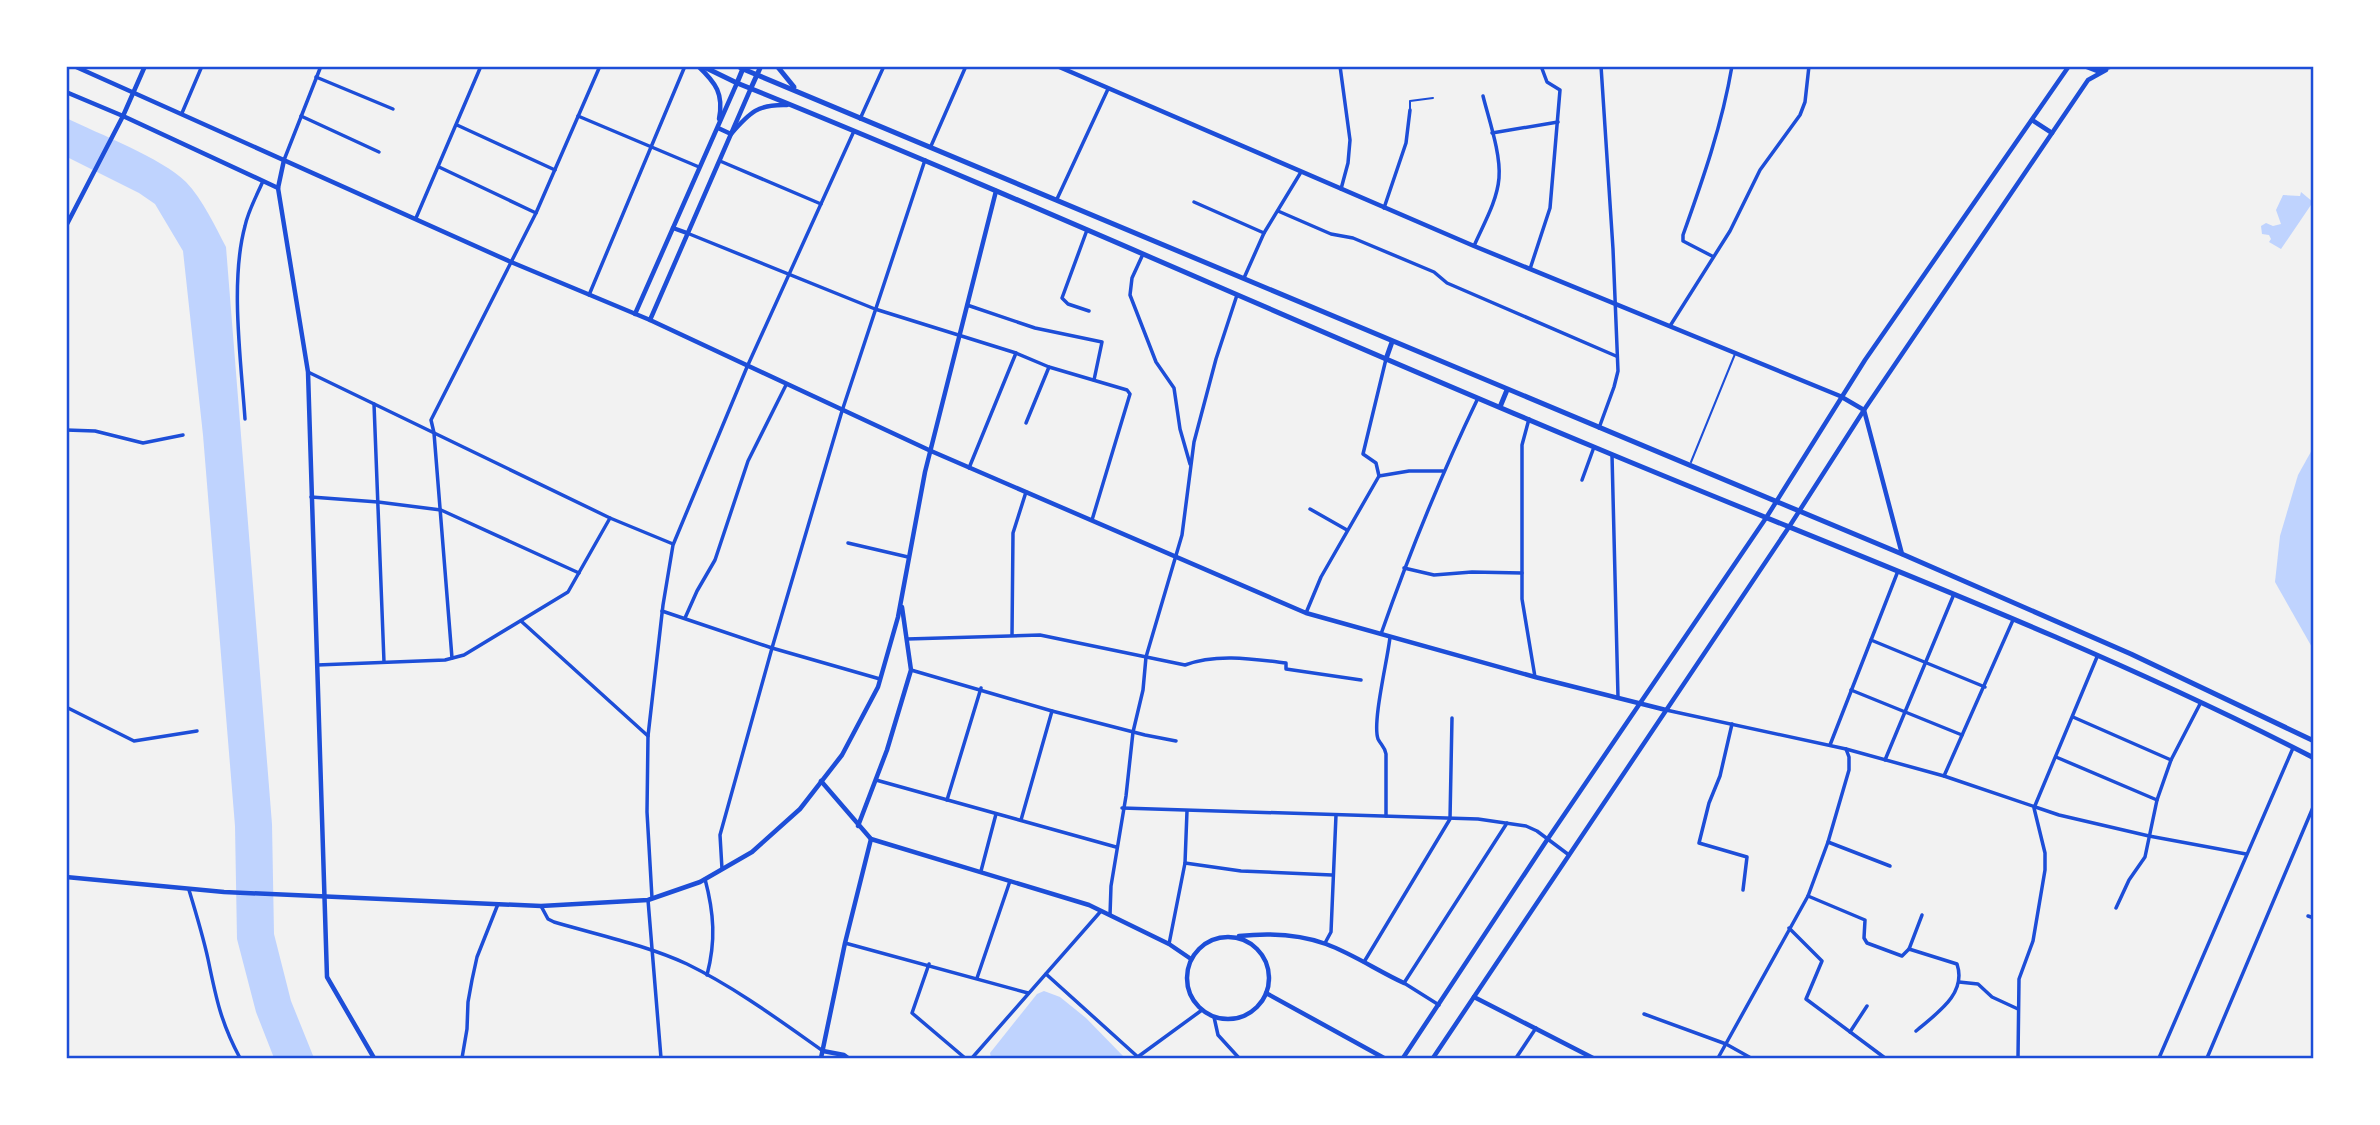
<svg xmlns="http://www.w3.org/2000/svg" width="2380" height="1125" font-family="Quicksand,sans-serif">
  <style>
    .water { fill: #bfd3fe }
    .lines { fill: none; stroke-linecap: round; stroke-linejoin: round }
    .service { stroke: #1d4ed8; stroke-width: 2 }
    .minor { stroke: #1d4ed8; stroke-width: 3.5 }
    .tertiary { stroke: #1d4ed8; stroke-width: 4.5 }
    .secondary { stroke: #1d4ed8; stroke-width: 4.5 }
    .primary { stroke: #1d4ed8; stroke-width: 5 }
    .trunk { stroke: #1d4ed8; stroke-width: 5 }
    .neatline { fill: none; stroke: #1d4ed8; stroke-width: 2.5 }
  </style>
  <rect width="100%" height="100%" fill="#f2f2f2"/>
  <!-- water -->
  <g class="water">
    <path d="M66,118c33,16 96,40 120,64 17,18 29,44 40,65l46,577 2,110 17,67 23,57h-40l-18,-46 -19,-73 -2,-113 -32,-391 -20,-184 -28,-47 -16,-11 -72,-36z"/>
    <polygon points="2301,192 2313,202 2281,249 2269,242 2271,239 2269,235 2262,234 2261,226 2266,223 2273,226 2281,224 2276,210 2283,195 2300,196"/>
    <polygon points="2313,448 2314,649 2313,649 2275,582 2280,536 2298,475"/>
    <polygon points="1044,991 1060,997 1086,1018 1125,1058 991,1058 990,1053 1037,994"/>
  </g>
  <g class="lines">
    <!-- service -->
    <g class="service">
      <polyline points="1410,109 1410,101 1433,98"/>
      <polyline points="1691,462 1735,354"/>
    </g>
    <!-- minor -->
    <g class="minor">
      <polyline points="1340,66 1350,140 1348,163 1341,189"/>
      <polyline points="316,77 393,109"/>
      <polyline points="182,113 202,66"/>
      <polyline points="301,116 379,152"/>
      <polyline points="578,116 699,167"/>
      <polyline points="860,119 884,66"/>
      <polyline points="457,125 555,170"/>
      <polyline points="1492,133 1558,122"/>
      <polyline points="931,146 966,66"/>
      <polyline points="284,160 321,66"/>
      <polyline points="720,161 821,204"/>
      <polyline points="439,167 536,213"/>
      <polyline points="1057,199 1108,89"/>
      <polyline points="1194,202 1264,233"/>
      <polyline points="1384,208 1406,143 1410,110"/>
      <polyline points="1278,211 1331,234 1353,238 1434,272 1447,283 1616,356"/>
      <polyline points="416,218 481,66"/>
      <polyline points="1087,230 1062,298 1068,304 1089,311"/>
      <polyline points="687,233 875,309 1016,353"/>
      <path d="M1474,246c9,-21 23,-44 25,-68 2,-24 -10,-58 -16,-82"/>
      <polyline points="1143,254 1132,278 1130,295 1156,362 1174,388 1180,429 1190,464"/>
      <path d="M1712,256l-29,-15v-6c20,-56 39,-110 49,-169"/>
      <polyline points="1530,269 1550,208 1560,90 1547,82 1541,66"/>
      <polyline points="1244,278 1264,233 1301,172"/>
      <polyline points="589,295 685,66"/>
      <polyline points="967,305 1035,328 1102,342 1094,380"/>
      <polyline points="1670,326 1730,231 1760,170 1800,115 1805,102 1809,66"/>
      <polyline points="308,372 610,518 673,544"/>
      <polyline points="374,404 384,662"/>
      <path d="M245,419c-4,-58 -15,-138 0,-193 3,-15 12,-31 18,-45"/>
      <polyline points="1529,419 1522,445 1522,599 1535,677"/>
      <polyline points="1026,423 1049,367"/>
      <polyline points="1599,428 1614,387 1618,371 1613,249 1601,66"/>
      <polyline points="66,430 95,431 143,443 183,435"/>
      <polyline points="1612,455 1618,697"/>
      <polyline points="969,468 1016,353 1049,367 1127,390 1130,394 1092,520"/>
      <polyline points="1379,476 1409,471 1443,471"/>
      <polyline points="1582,480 1594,447"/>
      <polyline points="311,497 378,502 441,510 579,573"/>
      <polyline points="1310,509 1347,530"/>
      <polyline points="848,543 908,557"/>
      <polyline points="1404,568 1434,575 1472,572 1522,573"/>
      <polyline points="662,611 772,648 880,679"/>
      <polyline points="1306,613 1321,577 1379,476 1376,463 1363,454 1386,359"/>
      <polyline points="685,618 697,591 715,560 748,461 786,385"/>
      <polyline points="521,621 648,736"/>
      <path d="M1381,634c28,-80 60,-159 97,-236"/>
      <polyline points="1012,635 1013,533 1026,492"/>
      <path d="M907,639l133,-4 145,30c31,-12 69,-6 101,-2v6l75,11"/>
      <polyline points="1871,640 1985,687"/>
      <polyline points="452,658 434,433 431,420 536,213 600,66"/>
      <polyline points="317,665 445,660 464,655 568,592 610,518"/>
      <polyline points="911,670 1052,711 1145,735 1176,741"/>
      <polyline points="1851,690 1962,735"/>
      <polyline points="66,707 134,741 197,731"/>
      <polyline points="1666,710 1846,749 1944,776 2059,815 2149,836 2246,854"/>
      <polyline points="2073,717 2171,760"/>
      <polyline points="1732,724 1720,776 1709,803 1699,843 1747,857 1743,890"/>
      <polyline points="1830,745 1898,571"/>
      <polyline points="2056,757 2157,800"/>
      <polyline points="1885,760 1954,594"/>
      <polyline points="1944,776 2013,620"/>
      <polyline points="876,780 1116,847"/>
      <polyline points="947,800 981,688"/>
      <polyline points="1122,808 1478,819 1526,826 1537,831 1569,855"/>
      <path d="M1386,816v-62c-1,-7 -5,-9 -8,-15 -6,-17 10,-81 12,-102"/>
      <polyline points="1021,820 1052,711"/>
      <polyline points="1828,842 1890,866"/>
      <polyline points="1185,863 1241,871 1332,875"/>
      <polyline points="722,869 720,835 772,648 842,411 925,160"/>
      <polyline points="981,871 996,814"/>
      <path d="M705,879c9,34 11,62 2,96"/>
      <path d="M189,890c7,23 14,46 19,69 8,39 13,64 32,99"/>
      <path d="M1808,896l57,24 -1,18 3,5 35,13 7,-7 48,15c10,30 -20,49 -41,67"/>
      <polyline points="652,898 647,812 648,736 663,605 673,545 747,367 854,131"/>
      <polyline points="648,900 661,1058"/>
      <path d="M541,906l7,13 6,3c44,13 92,23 133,42 49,24 92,56 136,87"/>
      <polyline points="2116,908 2129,880 2145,857 2157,800 2171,760 2200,704"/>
      <polyline points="1110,915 1111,886 1126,796 1133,732 1143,690 1146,657 1182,535 1194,442 1216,359 1237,295"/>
      <polyline points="2308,916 2314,918"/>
      <polyline points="1789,928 1822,961 1806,999 1885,1058"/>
      <polyline points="845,943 1028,993"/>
      <polyline points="1325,943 1331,932 1336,815"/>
      <polyline points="1169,944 1185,863 1187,811"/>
      <polyline points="1909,949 1922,915"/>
      <polyline points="1364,962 1450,819 1452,718"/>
      <polyline points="929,964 912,1013 965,1058"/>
      <polyline points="1046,974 1139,1058"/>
      <polyline points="977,978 1010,881"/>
      <polyline points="1959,982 1978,984 1992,997 2018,1009"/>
      <polyline points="1439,1005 1404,983 1507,823"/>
      <polyline points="1644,1014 1726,1044 1751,1058"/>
      <polyline points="1214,1017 1218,1035 1239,1058"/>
      <polyline points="1850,1032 1867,1006"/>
      <polyline points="1139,1056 1202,1010"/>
      <polyline points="462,1058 467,1029 468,1002 472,980 477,957 498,904"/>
      <polyline points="972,1058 1101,911"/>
      <polyline points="1516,1058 1536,1028"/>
      <polyline points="1718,1058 1808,896 1828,842 1849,770 1849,757 1846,749"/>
      <polyline points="2018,1058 2019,979 2033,941 2045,870 2045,853 2034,808 2097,657"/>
      <polyline points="2159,1058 2293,748"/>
      <polyline points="2207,1058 2314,805"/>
    </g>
    <!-- tertiary -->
    <g class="tertiary">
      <polyline points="74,66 511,262 650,320 931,451 1306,613 1535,677 1666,710"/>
      <path d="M698,66c18,17 26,28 21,53"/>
      <polyline points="1057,66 1474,246 1840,396 1864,410 1902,554"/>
      <polyline points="66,92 123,116 278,188"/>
      <path d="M718,128l13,6c19,-22 27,-30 56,-29"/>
      <polyline points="284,160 278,188 308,372 327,977 374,1058"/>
      <polyline points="673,228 687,233"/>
      <polyline points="635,314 737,83"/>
      <polyline points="650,320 751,88"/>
      <polyline points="821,781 871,839 1089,905 1169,944 1191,959"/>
      <polyline points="858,826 887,750 911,670 902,607"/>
      <polyline points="66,877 224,892 541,906 648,900 700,882 752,852 800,809 842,755 878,687 898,617 925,472 996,191"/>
      <path d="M1239,936c28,-3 60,-2 87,8 27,10 52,27 78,39"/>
      <circle cx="1228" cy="978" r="41"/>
      <polyline points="1266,993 1384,1058"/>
      <polyline points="1474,997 1593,1058"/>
      <polyline points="823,1051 844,1055 848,1058"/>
      <polyline points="821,1058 845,943 871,839"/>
      <polyline points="1403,1058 1547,840 1766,518"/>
      <polyline points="1433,1058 1789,527"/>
    </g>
    <!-- secondary -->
    <g class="secondary">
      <polyline points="2084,66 2097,71 2112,66"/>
      <polyline points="2032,120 2052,133"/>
      <polyline points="66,226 123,116 145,66"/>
      <polyline points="1766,518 1865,360 2069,66"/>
      <polyline points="1789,527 1864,410 2088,80 2106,70"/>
    </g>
    <!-- primary -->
    <g class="primary">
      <path d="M744,66l-7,17c288,116 570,245 857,364 241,101 487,191 720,311"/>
      <polyline points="777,66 794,87"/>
      <polyline points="743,69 1902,554 2131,654 2314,741"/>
      <polyline points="751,88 761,66"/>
      <polyline points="1386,359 1392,342"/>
      <polyline points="1500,407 1507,390"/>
    </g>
    <!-- trunk -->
    <g class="trunk">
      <polyline points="702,66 737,83"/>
      <polyline points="738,66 743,69"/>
    </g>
  </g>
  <!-- border -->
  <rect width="2380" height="1125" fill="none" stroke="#ffffff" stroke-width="136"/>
  <rect x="68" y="68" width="2244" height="989" class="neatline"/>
</svg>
